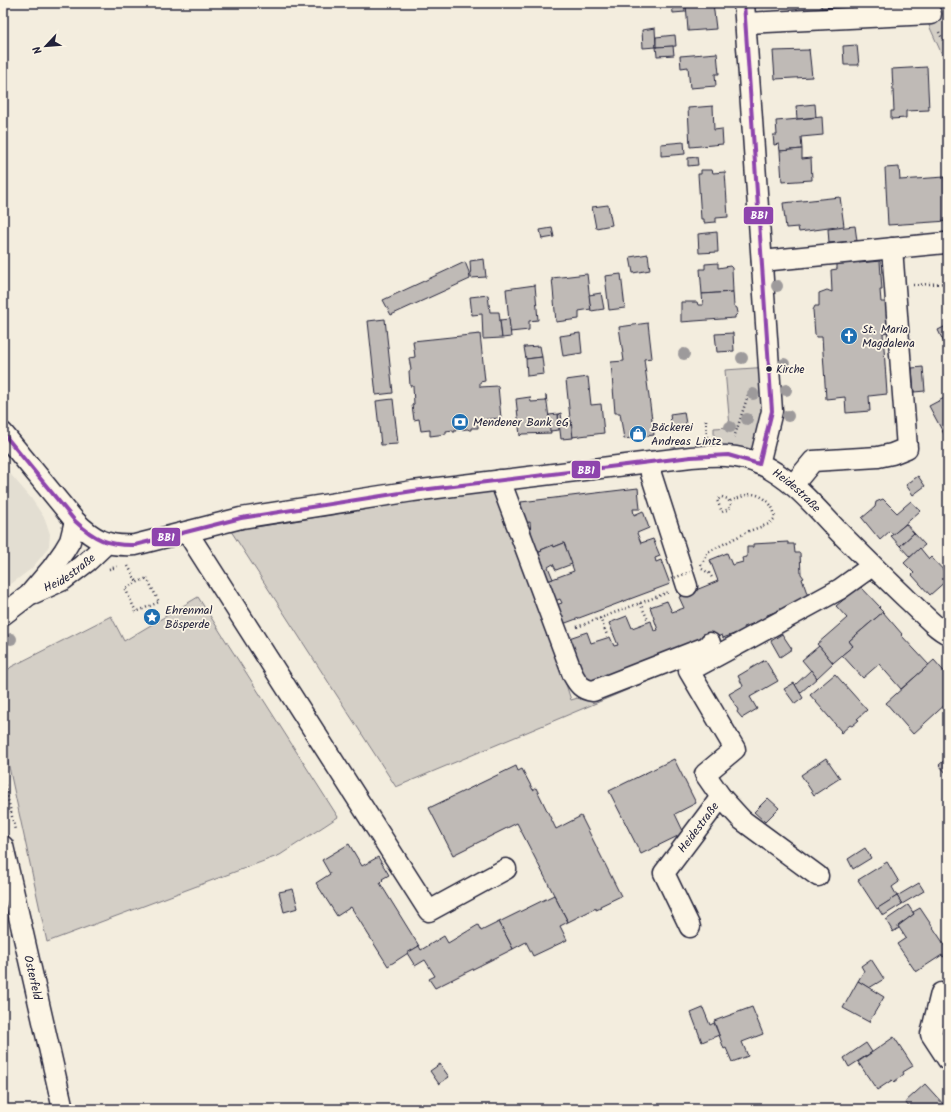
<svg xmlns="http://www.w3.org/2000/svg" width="951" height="1112" font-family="Kalam,sans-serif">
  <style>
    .built { fill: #e3ded2 }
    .green { fill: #d4cfc6; stroke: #7b7880 }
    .building { fill: #bfbab6; stroke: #22223b }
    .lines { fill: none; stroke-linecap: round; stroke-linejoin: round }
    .minor-casing { stroke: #22223b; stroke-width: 23 }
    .path { stroke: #22223b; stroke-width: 2.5; stroke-dasharray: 1 3; stroke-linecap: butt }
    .minor { stroke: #fcf5e5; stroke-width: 20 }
    .path-bridge { stroke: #22223b; stroke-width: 2.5; stroke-dasharray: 1 3; stroke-linecap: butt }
    .bus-1-casing { stroke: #fcf5e5; stroke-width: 7 }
    .bus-1 { stroke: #8e44ad; stroke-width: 4 }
    .tree { fill: #9d9a9b }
    .bus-dot { fill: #22223b; stroke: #fcf5e5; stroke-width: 1.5 }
    .labels { text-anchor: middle; stroke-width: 3.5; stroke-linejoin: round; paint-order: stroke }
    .bus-label { font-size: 11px; fill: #22223b; stroke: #fcf5e5; text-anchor: start }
    .poi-label { font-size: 12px; fill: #22223b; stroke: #fcf5e5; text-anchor: start }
    .street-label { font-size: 12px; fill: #22223b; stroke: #fcf5e5 }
    .line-badge { stroke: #fcf5e5; stroke-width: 1.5 }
    .badge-label { font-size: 11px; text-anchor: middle; font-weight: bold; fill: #fff }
  </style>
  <rect width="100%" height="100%" fill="#f3edde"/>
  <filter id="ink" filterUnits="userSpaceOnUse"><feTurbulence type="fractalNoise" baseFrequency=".025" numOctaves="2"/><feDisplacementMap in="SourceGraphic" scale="8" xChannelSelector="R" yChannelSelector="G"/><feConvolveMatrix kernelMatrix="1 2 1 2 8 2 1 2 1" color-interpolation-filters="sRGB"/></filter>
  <g filter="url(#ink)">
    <!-- built -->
    <polygon class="built" points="3,461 6,469 31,498 45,519 50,534 49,546 42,556 31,569 3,590"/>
    <!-- green -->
    <g class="green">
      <polygon points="919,3 948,3 948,68"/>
      <polygon points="769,367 759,464 714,455 714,428 730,427 725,370"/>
      <polygon points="503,487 571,700 682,667 396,787 231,531"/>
      <polygon points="198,597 338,817 280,855 47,942 3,739 3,675 11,667 111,616 124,641"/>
    </g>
    <!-- building -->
    <g class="building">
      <polygon points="672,3 685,3 685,12 673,13"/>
      <polygon points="686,3 713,3 716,29 688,31"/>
      <polygon points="776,3 797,3 798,5 777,6"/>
      <polygon points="821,3 842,3 843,7 821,8"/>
      <polygon points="655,28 656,47 643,48 642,30"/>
      <polygon points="675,35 676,46 656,47 656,37"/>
      <polygon points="857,45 859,65 844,65 843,46"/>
      <polygon points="673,46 674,55 657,56 656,47"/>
      <polygon points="809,49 812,77 775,79 773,51 809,50"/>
      <polygon points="717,53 719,74 715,74 716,86 690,88 688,67 681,68 680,56"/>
      <polygon points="927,67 929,110 906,111 906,118 891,119 891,111 894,111 892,69"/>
      <polygon points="815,104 816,117 797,119 796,106"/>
      <polygon points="713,106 714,130 722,129 723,144 690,147 688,108"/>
      <polygon points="822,117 823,135 801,137 802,149 780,151 779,144 774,145 773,135 777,135 776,121"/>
      <polygon points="684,142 685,154 661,156 661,144"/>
      <polygon points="802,149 802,159 811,158 812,180 782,182 780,151"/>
      <polygon points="697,157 698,165 688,166 688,158"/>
      <polygon points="899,167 900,180 945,177 948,221 888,225 885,168"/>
      <polygon points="701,170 712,170 713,173 725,172 728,217 716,218 716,222 704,223 704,219 701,219 698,174 701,174"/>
      <polygon points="840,197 844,226 799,232 798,227 786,228 783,203"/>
      <polygon points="608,205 612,225 596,228 592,207"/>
      <polygon points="855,226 857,241 829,243 828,229"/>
      <polygon points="552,228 554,237 542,239 540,230"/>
      <polygon points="717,232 718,252 699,253 698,234"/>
      <polygon points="648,254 650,270 633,273 630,257"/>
      <polygon points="484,259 486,277 471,278 470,261"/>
      <polygon points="858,261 859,263 880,261 882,290 880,290 881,302 887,302 888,332 883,333 887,394 869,396 870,411 846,413 845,397 826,399 822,337 816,337 815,334 813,310 815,306 819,306 819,293 827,290 832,292 831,270 837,269 837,263"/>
      <polygon points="465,262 469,272 470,279 391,315 383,300"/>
      <polygon points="718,263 718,268 730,266 732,268 733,292 702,294 700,269 705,269 705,264"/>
      <polygon points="587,274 591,309 579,311 579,319 556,322 552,278"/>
      <polygon points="621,274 625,308 609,310 605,276"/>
      <polygon points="535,285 538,320 529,321 529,330 510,332 506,289"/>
      <polygon points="733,292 734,306 737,308 738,313 735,316 735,318 681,322 681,302 697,302 698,305 703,305 702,294"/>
      <polygon points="601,293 604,309 591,311 589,295"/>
      <polygon points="488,295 490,312 499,312 502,338 483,339 482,314 472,315 470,297"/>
      <polygon points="385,319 393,393 376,395 368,321"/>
      <polygon points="509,319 511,337 502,338 500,320"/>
      <polygon points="648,323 652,358 644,359 654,435 624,439 620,413 615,413 611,362 624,361 619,327"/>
      <polygon points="948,325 948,344 945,345 938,330"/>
      <polygon points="580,333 582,353 563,356 560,336"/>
      <polygon points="733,333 734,351 717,352 715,334"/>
      <polygon points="480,334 485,381 480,382 480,387 498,386 501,418 478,420 478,428 471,428 471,430 469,430 468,429 455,430 455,432 453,432 453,430 446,431 446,434 430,436 430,430 421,431 419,419 414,420 412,405 414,404 413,386 410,386 409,371 411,370 409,358 415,357 413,341"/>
      <polygon points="540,346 542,357 526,359 524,347"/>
      <polygon points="542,357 544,374 527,376 526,359"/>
      <polygon points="923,367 925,391 914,392 912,368"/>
      <polygon points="588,377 591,405 601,404 604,433 572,437 566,380"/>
      <polygon points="546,395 551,433 522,434 520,436 516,399 530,397 531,402 546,401"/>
      <polygon points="948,396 948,432 944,434 929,406"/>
      <polygon points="393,399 398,444 381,445 376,401"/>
      <polygon points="684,412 687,430 672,432 670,414"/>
      <polygon points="561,413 562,422 571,420 573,438 561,439 558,414"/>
      <polygon points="558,414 559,430 550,431 549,415"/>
      <polygon points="918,476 925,486 913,495 906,485"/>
      <polygon points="638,488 640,509 633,509 634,515 643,511 649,528 637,533 641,543 653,539 660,556 655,558 656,562 661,560 670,584 563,624 556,605 562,603 560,599 555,601 547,581 574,571 564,543 554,547 553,545 541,550 542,551 537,553 529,534 531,533 530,522 523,523 521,502"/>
      <polygon points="883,499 897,513 911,501 920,511 893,535 890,531 880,540 862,518 875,507 876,502"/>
      <polygon points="906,524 914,533 900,546 891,536"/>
      <polygon points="914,533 925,545 910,557 900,546"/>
      <polygon points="788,542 788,544 794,544 795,553 800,553 801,574 804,578 802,579 809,599 767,615 768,618 744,627 745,630 723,638 722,635 589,686 569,638 587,632 591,643 610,637 614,646 618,645 609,623 627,616 632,628 651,621 654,631 658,630 650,607 667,601 672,612 684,608 679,597 718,581 710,560 727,553 732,565 743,562 742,558 747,557 747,547 753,547 753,544"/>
      <polygon points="564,543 572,564 556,570 553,564 548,567 553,579 547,581 537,553 542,551 541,550 553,545 554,547"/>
      <polygon points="920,548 929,559 931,557 948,575 948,579 930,595 912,575 914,573 904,563"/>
      <polygon points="860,586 880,607 879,608 883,612 849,641 853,646 833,663 817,644 847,618 836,606"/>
      <polygon points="883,612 902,634 901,635 929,665 901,689 879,664 863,678 842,655 853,646 849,641"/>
      <polygon points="782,634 792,649 780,657 771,641"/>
      <polygon points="819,646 833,663 817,678 802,660"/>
      <polygon points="765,660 778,681 750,697 757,709 742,718 737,712 738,710 729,694 743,686 738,676"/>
      <polygon points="934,660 948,676 948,702 913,734 886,703"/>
      <polygon points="811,670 817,678 800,693 795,685"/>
      <polygon points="835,674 867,710 857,719 859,720 852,726 850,725 841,733 840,732 841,731 810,695"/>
      <polygon points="794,683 803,698 795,704 784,689"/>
      <polygon points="948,757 948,773 947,774 939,765"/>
      <polygon points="826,758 840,778 814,795 801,775"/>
      <polygon points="674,759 696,803 675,814 684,833 641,854 609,791"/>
      <polygon points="516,766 518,771 522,769 533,790 536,788 556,829 581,816 621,896 600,906 601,908 596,910 596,908 568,922 517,823 453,855 429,808"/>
      <polygon points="768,798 779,808 765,822 754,812"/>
      <polygon points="349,844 362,866 378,857 389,875 382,879 383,880 380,883 419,946 388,966 351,907 337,916 316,883 330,874 322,860"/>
      <polygon points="865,848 871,858 853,869 848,859"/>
      <polygon points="887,862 899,882 892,887 897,896 877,909 858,880"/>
      <polygon points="919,883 924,891 902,904 897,896"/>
      <polygon points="293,889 298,908 284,912 279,892"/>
      <polygon points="554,895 568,922 560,926 567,940 533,956 526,942 513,949 499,922"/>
      <polygon points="897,896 902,904 883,916 878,908"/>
      <polygon points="908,905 914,914 898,926 899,928 893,932 886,920"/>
      <polygon points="920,908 948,950 948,954 943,957 942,955 916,972 897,944 906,938 898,926 914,914 913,912"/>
      <polygon points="499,922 513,949 435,988 429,979 435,976 425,960 415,966 407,953 419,946 421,950 444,936 448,943 478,925 481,931"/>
      <polygon points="871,959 884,979 869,988 858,981 864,971 861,966"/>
      <polygon points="858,981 884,997 869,1022 843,1008"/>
      <polygon points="752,1007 763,1034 742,1042 748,1056 732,1062 726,1048 724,1049 714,1021"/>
      <polygon points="703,1008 710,1025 714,1023 719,1035 702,1042 691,1013"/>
      <polygon points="894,1037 913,1066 903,1072 904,1074 894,1082 892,1080 877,1090 858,1062"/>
      <polygon points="866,1043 872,1052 849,1067 844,1058"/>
      <polygon points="440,1064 449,1077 439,1084 430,1071"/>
      <polygon points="925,1084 945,1106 942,1109 911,1109 905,1102"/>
    </g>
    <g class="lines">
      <defs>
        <g id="minor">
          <polyline points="744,3 772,411 759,464"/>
          <polyline points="746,23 931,14"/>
          <polyline points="762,261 945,243"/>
          <path id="s1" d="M3,433l72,88c19,19 33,26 60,24l106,-27 172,-27 278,-34c24,-2 47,-3 69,7 33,15 55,43 80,69 22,22 44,44 67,66 9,8 30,31 41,35"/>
          <polyline points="651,462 651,474 687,586"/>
          <path d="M500,480l73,195c5,9 9,15 20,16l108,-42 6,-2 3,-4"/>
          <polyline points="793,485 813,461 878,457 892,454 907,448 892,248"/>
          <polyline points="187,532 429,911 506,869"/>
          <path id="s2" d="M34,593l29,-13 25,-19 19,-18"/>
          <polyline points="3,615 29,595 52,568 64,551 70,541 75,521"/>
          <path id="s3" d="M3,846l60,263"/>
          <polyline points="818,876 742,820 721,797 705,774 735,749 689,671 840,589 872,566"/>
          <path id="s4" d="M690,927l-26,-54 57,-76"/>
          <polyline points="941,993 931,1034 948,1060"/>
        </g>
      </defs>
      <!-- minor casing -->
      <use href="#minor" class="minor-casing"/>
      <!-- path -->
      <g class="path">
        <polyline points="939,32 948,51"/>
        <polyline points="946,262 948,283"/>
        <polyline points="913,285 948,283"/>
        <polyline points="706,420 707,437"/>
        <polyline points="734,438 750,389"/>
        <polygon points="722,497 728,499 731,505 729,509 722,512 717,500"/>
        <path d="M701,565l7,-13 41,-21 20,-7 5,-5c3,-12 -11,-25 -23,-25 -7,1 -14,5 -21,7"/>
        <polyline points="128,566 137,582"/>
        <polyline points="109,569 120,566"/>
        <polyline points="702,569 709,573 713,579"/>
        <polygon points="147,578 159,602 136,612 125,588"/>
        <polyline points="640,603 648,620"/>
        <polyline points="600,618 607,635"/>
        <polyline points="577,627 669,592"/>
        <polyline points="3,777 15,830"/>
      </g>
      <!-- minor -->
      <use href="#minor" class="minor"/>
      <!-- path-bridge -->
      <polyline class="path-bridge" points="671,579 690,572"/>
      <defs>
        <path id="bus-1" d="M3,433l72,88c19,18 33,25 60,24l106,-27 172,-27 278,-34 37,-2 31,9 13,-53 -28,-408"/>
      </defs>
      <!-- bus-1 casing -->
      <use href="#bus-1" class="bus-1-casing"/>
      <!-- bus-1 -->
      <use href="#bus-1" class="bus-1"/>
    </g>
    <!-- trees -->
    <g class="tree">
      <circle cx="777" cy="286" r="6"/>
      <circle cx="684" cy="354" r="6"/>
      <circle cx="742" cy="358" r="6"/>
      <circle cx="784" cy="364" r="6"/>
      <circle cx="786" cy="390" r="6"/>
      <circle cx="753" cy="394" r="6"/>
      <circle cx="788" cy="416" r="6"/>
      <circle cx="747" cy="419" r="6"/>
      <circle cx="730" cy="427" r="6"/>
      <circle cx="11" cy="639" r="6"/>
    </g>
  </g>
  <!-- icons -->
  <defs>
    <symbol id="church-disc" viewBox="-11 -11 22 22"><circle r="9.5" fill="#1f6fb2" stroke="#fcf5e5"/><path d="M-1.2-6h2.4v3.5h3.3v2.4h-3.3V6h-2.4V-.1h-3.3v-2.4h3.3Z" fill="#fff"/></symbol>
    <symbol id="bank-disc" viewBox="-11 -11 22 22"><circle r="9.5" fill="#1f6fb2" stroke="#fcf5e5"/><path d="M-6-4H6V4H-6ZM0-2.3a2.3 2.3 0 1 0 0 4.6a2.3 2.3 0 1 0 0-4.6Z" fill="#fff"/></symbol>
    <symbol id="shop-disc" viewBox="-11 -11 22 22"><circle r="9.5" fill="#1f6fb2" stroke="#fcf5e5"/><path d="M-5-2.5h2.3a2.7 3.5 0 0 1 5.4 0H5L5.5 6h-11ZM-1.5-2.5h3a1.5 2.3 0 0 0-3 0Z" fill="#fff"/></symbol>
    <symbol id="sight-disc" viewBox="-11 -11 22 22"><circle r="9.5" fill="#1f6fb2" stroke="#fcf5e5"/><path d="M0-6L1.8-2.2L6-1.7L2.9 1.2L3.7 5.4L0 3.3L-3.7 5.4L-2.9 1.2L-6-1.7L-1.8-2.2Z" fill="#fff"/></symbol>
  </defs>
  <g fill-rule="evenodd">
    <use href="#church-disc" x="839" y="326" width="20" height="20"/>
    <use href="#bank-disc" x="450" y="412" width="20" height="20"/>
    <use href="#shop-disc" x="628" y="424" width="20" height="20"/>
    <use href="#sight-disc" x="142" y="607" width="20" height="20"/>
  </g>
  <!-- markers -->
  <circle class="bus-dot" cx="769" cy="369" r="3.5"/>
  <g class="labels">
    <!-- bus labels -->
    <g class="bus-label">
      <text x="776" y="373">Kirche</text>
    </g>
    <!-- poi labels -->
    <g class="poi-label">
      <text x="862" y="333">St. Maria<tspan x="862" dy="14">Magdalena</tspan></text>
      <text x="473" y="426">Mendener Bank eG</text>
      <text x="651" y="431">Bäckerei<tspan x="651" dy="14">Andreas Lintz</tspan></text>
      <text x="165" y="614">Ehrenmal<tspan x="165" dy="14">Bösperde</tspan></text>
    </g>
    <!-- street labels -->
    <g class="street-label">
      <text dy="4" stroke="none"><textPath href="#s1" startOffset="860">Heidestraße</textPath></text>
      <text dy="4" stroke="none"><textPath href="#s2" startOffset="41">Heidestraße</textPath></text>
      <text dy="4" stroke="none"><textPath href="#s4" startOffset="117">Heidestraße</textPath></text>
      <text dy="4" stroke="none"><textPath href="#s3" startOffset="135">Osterfeld</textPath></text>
    </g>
  </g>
  <g class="line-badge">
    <rect x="743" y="206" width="31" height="19" rx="4" fill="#8e44ad"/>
    <rect x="571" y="460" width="30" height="19" rx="4" fill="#8e44ad"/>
    <rect x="151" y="527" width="30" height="20" rx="4" fill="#8e44ad"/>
  </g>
  <g class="badge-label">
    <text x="759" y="219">BB1</text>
    <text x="586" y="474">BB1</text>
    <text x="166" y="541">BB1</text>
  </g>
  <!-- margin -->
  <rect width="951" height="1112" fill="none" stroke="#fcf5e5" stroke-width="16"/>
  <rect x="8" y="8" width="935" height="1096" fill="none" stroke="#22223b" stroke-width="1.5" filter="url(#ink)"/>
  <!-- north arrow -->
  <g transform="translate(46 46) rotate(244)" stroke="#fcf5e5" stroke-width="3" paint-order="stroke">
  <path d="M0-3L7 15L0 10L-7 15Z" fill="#22223b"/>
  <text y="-6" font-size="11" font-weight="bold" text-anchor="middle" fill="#22223b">N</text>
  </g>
</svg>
